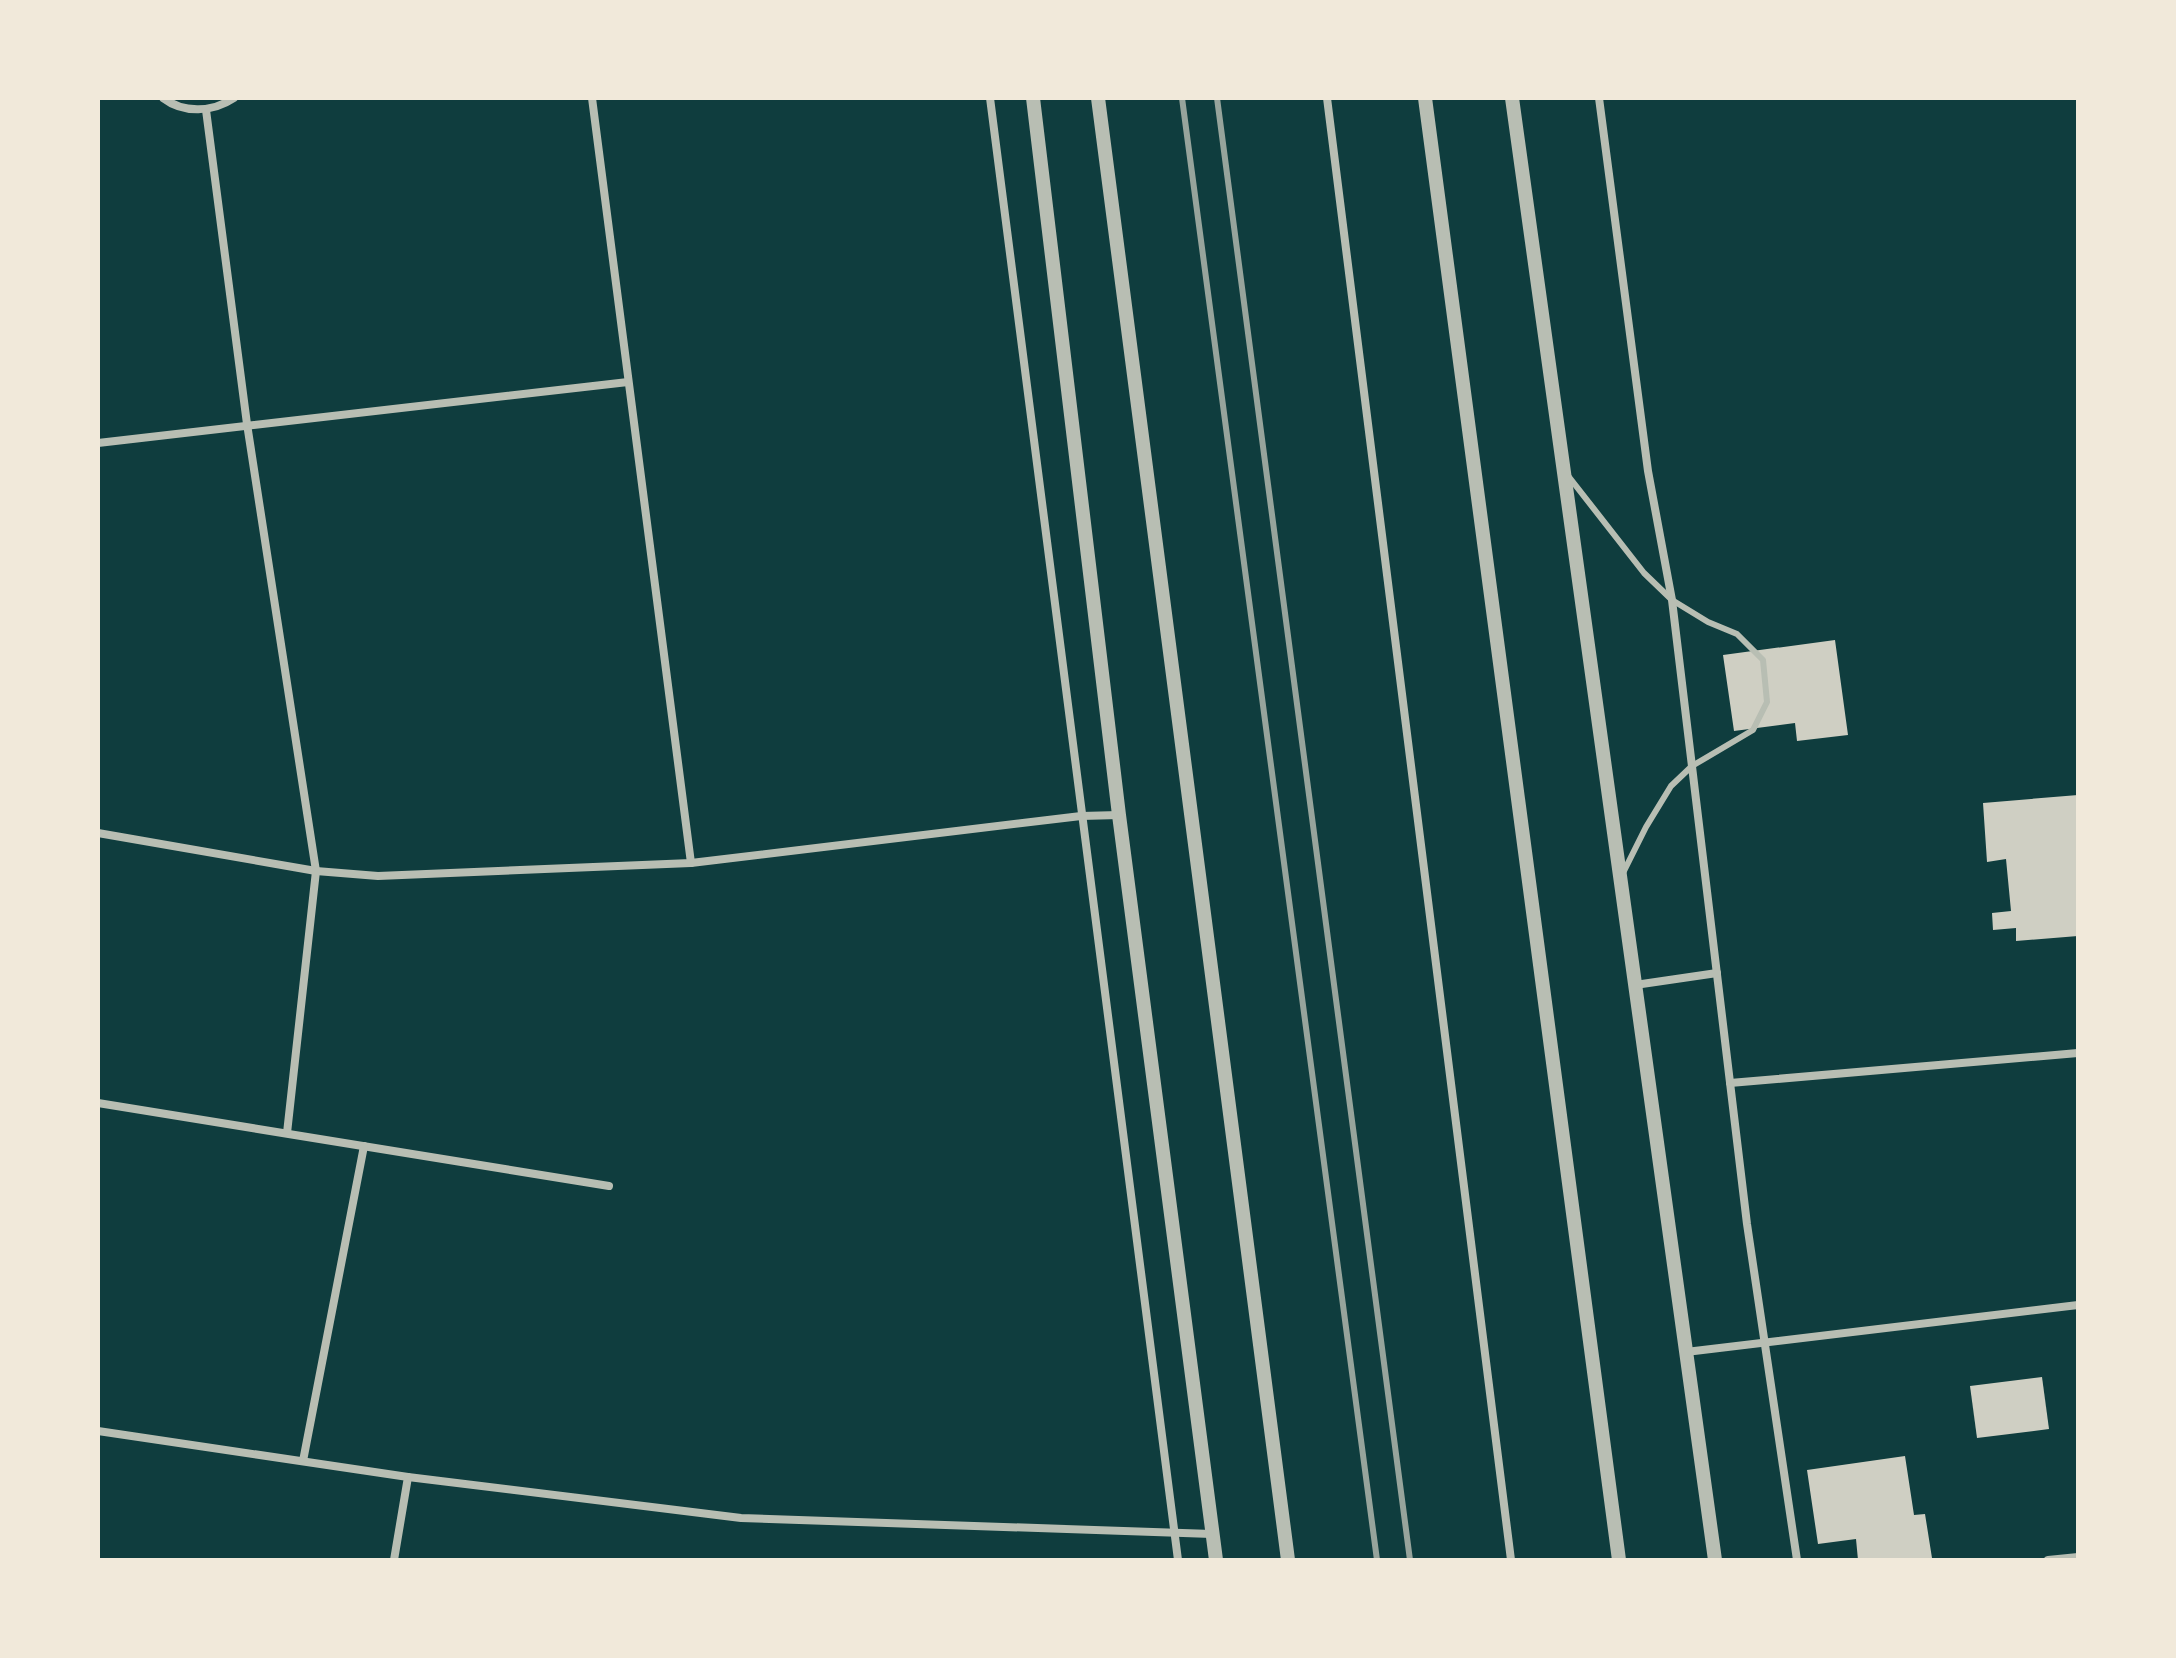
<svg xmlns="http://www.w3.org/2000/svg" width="2176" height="1658" font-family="Raleway,sans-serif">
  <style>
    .building { fill: #cfcfc3 }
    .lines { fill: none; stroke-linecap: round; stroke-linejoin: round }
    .service { stroke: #b8beb3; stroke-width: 6 }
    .minor { stroke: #b8beb3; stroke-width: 8 }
    .tertiary { stroke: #b8beb3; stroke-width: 14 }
    .rail { stroke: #97a49c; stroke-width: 6 }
  </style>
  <rect width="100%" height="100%" fill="#0f3d3e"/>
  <!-- building -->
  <g class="building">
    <polygon points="1835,640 1848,735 1797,741 1795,723 1734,731 1723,655"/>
    <polygon points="2078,795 2078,936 2016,941 2016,928 1993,930 1992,913 2011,911 2006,859 1987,862 1983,803"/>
    <polygon points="2042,1377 2049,1429 1977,1438 1970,1386"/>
    <polygon points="1905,1456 1914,1515 1925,1514 1932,1558 1858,1560 1856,1539 1818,1544 1807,1470"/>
  </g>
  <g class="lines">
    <!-- service -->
    <polyline class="service" points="1569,477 1644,573 1672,600 1708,622 1737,634 1763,660 1767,702 1753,730 1692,766 1671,786 1646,827 1622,875"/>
    <!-- minor -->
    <g class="minor">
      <path d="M163,98c21,16 50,14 71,0"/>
      <polyline points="990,98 1178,1560"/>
      <polyline points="1327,98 1511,1560"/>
      <polyline points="1599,98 1648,471 1672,600 1747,1224 1797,1560"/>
      <polyline points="206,110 247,424 316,871 287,1133"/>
      <polyline points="98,443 628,382"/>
      <polyline points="98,833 316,871 378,876 691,863 592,98"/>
      <polyline points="691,863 1081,816 1119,815"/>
      <polyline points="1635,985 1717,973"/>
      <polyline points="1730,1083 2078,1053"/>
      <polyline points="98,1103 609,1186"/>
      <polyline points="1686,1352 2078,1305"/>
      <polyline points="98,1431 408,1477 394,1560"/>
      <polyline points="303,1461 364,1146"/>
      <polyline points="408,1477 741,1518 1212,1534"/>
      <polyline points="2048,1560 2078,1557"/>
    </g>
    <!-- tertiary -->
    <g class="tertiary">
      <polyline points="1033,98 1119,815 1216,1560"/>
      <polyline points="1098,98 1288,1560"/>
      <polyline points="1425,98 1619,1560"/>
      <polyline points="1512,98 1715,1560"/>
    </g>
    <!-- rail -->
    <g class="rail">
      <polyline points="1182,98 1377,1560"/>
      <polyline points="1217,98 1410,1560"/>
    </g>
  </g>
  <!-- border -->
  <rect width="2176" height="1658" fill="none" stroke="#f1e9da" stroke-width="200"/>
</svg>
